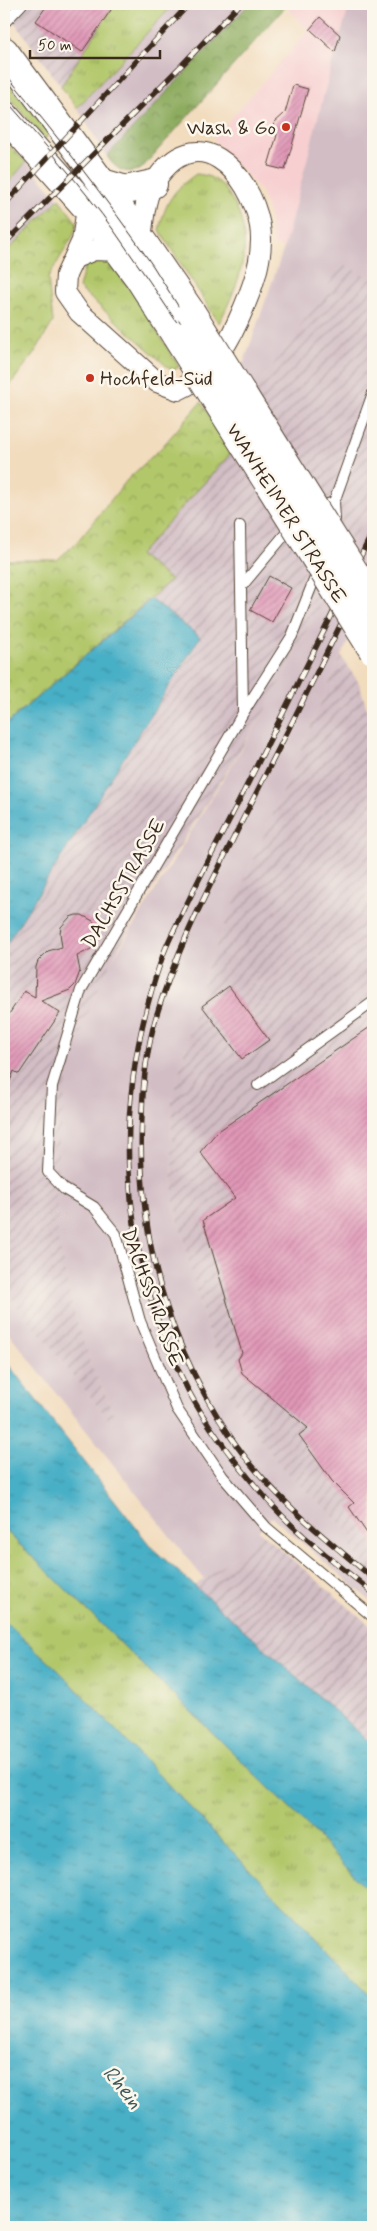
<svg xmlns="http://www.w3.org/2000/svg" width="377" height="2231" font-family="Mynerve,sans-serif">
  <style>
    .built { fill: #f7cfd0 }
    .industrial { fill: url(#industrial-furrows) }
    .railway { fill: #d2bdc5 }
    .grass { fill: url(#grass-tufts); stroke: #767844 }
    .forest { fill: url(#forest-crowns); stroke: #646b3e }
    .park { fill: url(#park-crowns); stroke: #767844 }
    .water { fill: url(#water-ripples); stroke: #416c72 }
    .building { fill: url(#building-hatch) }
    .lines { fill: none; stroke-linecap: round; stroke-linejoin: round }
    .lane-casing { stroke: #564536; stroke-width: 12 }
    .street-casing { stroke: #564536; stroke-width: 22 }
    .secondary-casing { stroke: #564536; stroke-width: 30 }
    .lane { stroke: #fff; stroke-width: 10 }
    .street { stroke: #fff; stroke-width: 20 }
    .secondary { stroke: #fff; stroke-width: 28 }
    .tram { stroke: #3b2a1e; stroke-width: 1 }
    .rail-casing { stroke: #3b2a1e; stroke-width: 5.5 }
    .rail { stroke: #fbf7ec; stroke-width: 4; stroke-dasharray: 11; stroke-linecap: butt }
    .secondary-bridge-casing { stroke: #564536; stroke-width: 30; stroke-linecap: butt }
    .secondary-bridge { stroke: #fff; stroke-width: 28 }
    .poi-dot { fill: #c8321e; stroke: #fbf7ec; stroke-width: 2 }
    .labels { text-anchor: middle; stroke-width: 5; stroke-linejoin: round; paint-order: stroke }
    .poi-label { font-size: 20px; fill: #3b2a1e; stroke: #fbf7ec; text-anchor: end }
    .street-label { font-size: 20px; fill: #3b2a1e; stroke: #fbf7ec }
    .water-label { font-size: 21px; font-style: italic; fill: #3f5959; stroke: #fbf7ec }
  </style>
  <defs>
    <pattern id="industrial-furrows" width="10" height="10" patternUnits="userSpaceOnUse" patternTransform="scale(1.25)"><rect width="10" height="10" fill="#d2bdc5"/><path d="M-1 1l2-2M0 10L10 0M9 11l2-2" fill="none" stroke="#ac9a9f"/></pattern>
    <pattern id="grass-tufts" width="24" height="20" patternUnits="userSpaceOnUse" patternTransform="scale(1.25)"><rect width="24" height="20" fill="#b2c76b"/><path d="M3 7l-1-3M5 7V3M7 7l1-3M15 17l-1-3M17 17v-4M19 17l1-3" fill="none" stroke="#92a257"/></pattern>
    <pattern id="forest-crowns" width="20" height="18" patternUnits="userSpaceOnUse" patternTransform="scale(1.25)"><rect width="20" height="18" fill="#8dac5f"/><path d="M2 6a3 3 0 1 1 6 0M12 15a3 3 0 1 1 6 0" fill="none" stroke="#748c4e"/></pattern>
    <pattern id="park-crowns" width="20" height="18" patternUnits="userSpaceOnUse" patternTransform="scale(1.25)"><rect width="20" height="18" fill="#b2c76b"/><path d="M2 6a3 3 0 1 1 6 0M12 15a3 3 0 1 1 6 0" fill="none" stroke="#92a257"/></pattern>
    <pattern id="water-ripples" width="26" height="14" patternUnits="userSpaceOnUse" patternTransform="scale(1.25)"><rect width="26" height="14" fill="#47afc6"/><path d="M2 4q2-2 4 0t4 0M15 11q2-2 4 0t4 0" fill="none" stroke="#3c8fa0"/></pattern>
    <pattern id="building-hatch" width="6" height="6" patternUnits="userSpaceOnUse" patternTransform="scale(1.25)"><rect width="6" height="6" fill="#e198b8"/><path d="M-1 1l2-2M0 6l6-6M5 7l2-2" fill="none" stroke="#b87c95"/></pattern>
  </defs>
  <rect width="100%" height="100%" fill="#fbf7ec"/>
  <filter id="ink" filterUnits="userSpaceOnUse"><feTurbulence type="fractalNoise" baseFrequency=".02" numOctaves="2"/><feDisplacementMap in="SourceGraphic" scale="10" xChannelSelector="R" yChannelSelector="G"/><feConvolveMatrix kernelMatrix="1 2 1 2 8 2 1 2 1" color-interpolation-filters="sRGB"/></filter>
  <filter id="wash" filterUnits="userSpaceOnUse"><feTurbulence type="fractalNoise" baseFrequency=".0096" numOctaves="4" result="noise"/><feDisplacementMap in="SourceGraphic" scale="20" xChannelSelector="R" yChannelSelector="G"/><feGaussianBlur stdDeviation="1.12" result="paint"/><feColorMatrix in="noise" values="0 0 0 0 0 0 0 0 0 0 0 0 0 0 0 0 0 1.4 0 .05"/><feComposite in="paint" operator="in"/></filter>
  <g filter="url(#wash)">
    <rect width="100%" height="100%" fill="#f2dcbe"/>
    <!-- built -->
    <polygon class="built" points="288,4 350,4 340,35 284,248 274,245 268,211 261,191 213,139 309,30 286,7"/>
    <!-- industrial -->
    <g class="industrial">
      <polygon points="4,4 115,4 61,86 4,8"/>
      <polygon points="343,263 373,279 373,502 268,706 142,906 110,964 84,1023 58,1239 72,1305 91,1364 116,1417 111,1423 4,1290 4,948 200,638 151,599 170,580 139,555 219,430 259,385"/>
      <polygon points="341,656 359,683 368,712 373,721 373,1571 352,1553 352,1535 279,1465 232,1400 199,1303 173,1199 171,1101 208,964"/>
      <polygon points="258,1530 373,1628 373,1745 194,1586 232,1558"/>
    </g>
    <!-- railway -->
    <g class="railway">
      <polygon points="174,4 249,4 107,156 77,108"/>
      <polygon points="350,4 373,4 373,279 343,264 259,385 219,430 232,452 206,414 244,362 284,248 335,52"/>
      <polygon points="26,162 59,199 4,254 4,188"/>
      <polygon points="373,502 373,595 341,656 208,964 171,1101 173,1199 199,1303 232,1400 279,1465 352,1535 352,1553 373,1571 373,1603 272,1517 232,1558 204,1579 4,1327 4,1290 111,1423 116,1417 91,1364 72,1305 58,1239 56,1190 58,1149 66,1086 84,1023 110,964 268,706"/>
    </g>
    <!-- grass -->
    <g class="grass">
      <polygon points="115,4 174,4 77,108 61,86"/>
      <polygon points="4,79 50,133 45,139 4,91"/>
      <path d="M196,174c16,1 26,8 34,22 28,43 10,86 -11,127l-60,-93c7,-28 13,-39 37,-56z"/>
      <polygon points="95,259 105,259 120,271 179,367 172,371 79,288 85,265"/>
      <polygon points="4,1529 307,1825 373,1896 373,1998 60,1672 4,1621"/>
    </g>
    <!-- forest -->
    <path class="forest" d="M249,4h39l-147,165c-16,6 -25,1 -34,-13z"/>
    <!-- park -->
    <g class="park">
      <polygon points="4,141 26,162 4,188"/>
      <polygon points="59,199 77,223 73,236 48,278 53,322 35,352 4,393 4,254"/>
      <polygon points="201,402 232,452 139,555 171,580 4,726 4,560 57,560 76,543 128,479 161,448"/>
    </g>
    <!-- water -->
    <g class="water">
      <polygon points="151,599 200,637 4,948 4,726"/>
      <polygon points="4,1359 152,1548 373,1745 373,1896 307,1825 4,1529"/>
      <polygon points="4,1621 60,1672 373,1998 373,2227 4,2227"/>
    </g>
    <g id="blocks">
      <!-- building -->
      <g class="building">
        <polygon points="48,4 115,4 82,52 36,21"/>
        <polygon points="320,17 340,35 335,52 310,29"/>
        <polygon points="293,85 308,89 285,170 268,166 277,135 274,123 285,113"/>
        <polygon points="269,576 291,588 272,622 250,610"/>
        <polygon points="76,915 82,915 93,921 97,926 98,939 91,949 77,956 80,971 75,985 70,990 41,1001 60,1013 19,1074 14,1071 4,1096 4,1022 24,991 35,997 36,967 38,961 48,951 62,947 60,933 61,927 70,917"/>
        <polygon points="229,986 269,1040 242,1059 202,1006"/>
        <polygon points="373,1025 373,1542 349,1507 354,1503 332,1481 299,1435 308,1428 242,1373 238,1359 242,1353 203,1220 235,1198 200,1152 217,1132"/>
      </g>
    </g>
  </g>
  <g filter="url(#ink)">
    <use href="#blocks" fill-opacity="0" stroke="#564536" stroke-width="1"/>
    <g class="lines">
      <defs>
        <g id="lane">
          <polyline points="4,23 22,4"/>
          <polyline points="334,502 373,393"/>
          <polyline points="316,508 334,502 335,519 332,528"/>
          <polyline points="240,526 243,712"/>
          <polyline points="318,570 292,636 243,713 81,990 52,1086 48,1172 64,1189 94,1207 116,1234 140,1321 177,1409 223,1477 266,1527 373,1617"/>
          <polyline points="241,587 292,526"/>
          <polyline points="258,1085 373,1002"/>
        </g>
        <g id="street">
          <path d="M87,208l-5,33 -16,34 -1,17 14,20 78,70 21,8c28,-12 48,-42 60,-69 13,-29 27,-63 22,-95 -10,-55 -64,-110 -106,-43 -10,16 -10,37 -13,55"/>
          <polyline points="75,258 94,250 119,251"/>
        </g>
        <g id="secondary">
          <polyline points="4,51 102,183 191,312"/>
          <polyline points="4,115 87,208 139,278 176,336"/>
          <polyline points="102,183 126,190 153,184"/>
        </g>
      </defs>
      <!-- lane casing -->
      <use href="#lane" class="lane-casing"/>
      <!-- street casing -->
      <use href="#street" class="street-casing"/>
      <!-- secondary casing -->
      <use href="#secondary" class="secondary-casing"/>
      <!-- lane -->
      <use href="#lane" class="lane"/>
      <!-- street -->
      <use href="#street" class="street"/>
      <!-- secondary -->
      <use href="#secondary" class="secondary"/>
      <!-- tram -->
      <g class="tram">
        <path d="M4,72c52,63 103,127 149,194l220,350"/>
        <path d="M4,98c38,43 77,87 111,134 93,130 174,269 258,404"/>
      </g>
      <defs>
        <g id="rail">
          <polyline points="4,205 189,4"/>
          <polyline points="4,244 182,65 240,4"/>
          <path d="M373,531c-44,91 -89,180 -134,270 -19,37 -39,75 -57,113 -7,14 -15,29 -20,44 -51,146 -45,293 26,432 20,38 49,75 77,107 31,37 72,66 108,96"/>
          <path d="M373,558c-42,87 -85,173 -129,259 -32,65 -67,130 -88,200 -9,31 -13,65 -14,97 -6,117 23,225 88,322 38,57 92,100 143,142"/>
        </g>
      </defs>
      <!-- rail casing -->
      <use href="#rail" class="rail-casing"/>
      <!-- rail -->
      <use href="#rail" class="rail"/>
      <defs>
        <g id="secondary-bridge">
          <polyline points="191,312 373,602"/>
          <polyline points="176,336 373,650"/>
        </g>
      </defs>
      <!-- secondary-bridge casing -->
      <use href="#secondary-bridge" class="secondary-bridge-casing"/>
      <!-- secondary-bridge -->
      <use href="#secondary-bridge" class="secondary-bridge"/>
    </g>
  </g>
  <!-- markers -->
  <g class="poi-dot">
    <circle cx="286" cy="127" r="5"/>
    <circle cx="90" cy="378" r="5"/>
  </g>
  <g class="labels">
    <!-- poi labels -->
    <g class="poi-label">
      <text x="276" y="134">Wash &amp; Go</text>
      <text x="100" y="385" text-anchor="start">Hochfeld-Süd</text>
    </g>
    <!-- street labels -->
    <g class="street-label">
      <text transform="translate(287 513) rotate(58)" y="7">WANHEIMER STRASSE</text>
      <text transform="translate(123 883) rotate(-60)" y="7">DACHSSTRASSE</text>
      <text transform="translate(153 1297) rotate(70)" y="7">DACHSSTRASSE</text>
    </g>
    <!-- water labels -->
    <g class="water-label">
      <text transform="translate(123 2087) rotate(50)" y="7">Rhein</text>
    </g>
  </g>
  <!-- margin -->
  <rect width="377" height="2231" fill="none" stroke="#fbf7ec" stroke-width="20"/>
  <!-- scale -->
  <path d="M30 50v8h130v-8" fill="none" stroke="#3b2a1e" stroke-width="2.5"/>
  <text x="38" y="50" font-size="15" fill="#3b2a1e" stroke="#fbf7ec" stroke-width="4" paint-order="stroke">50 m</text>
</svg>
